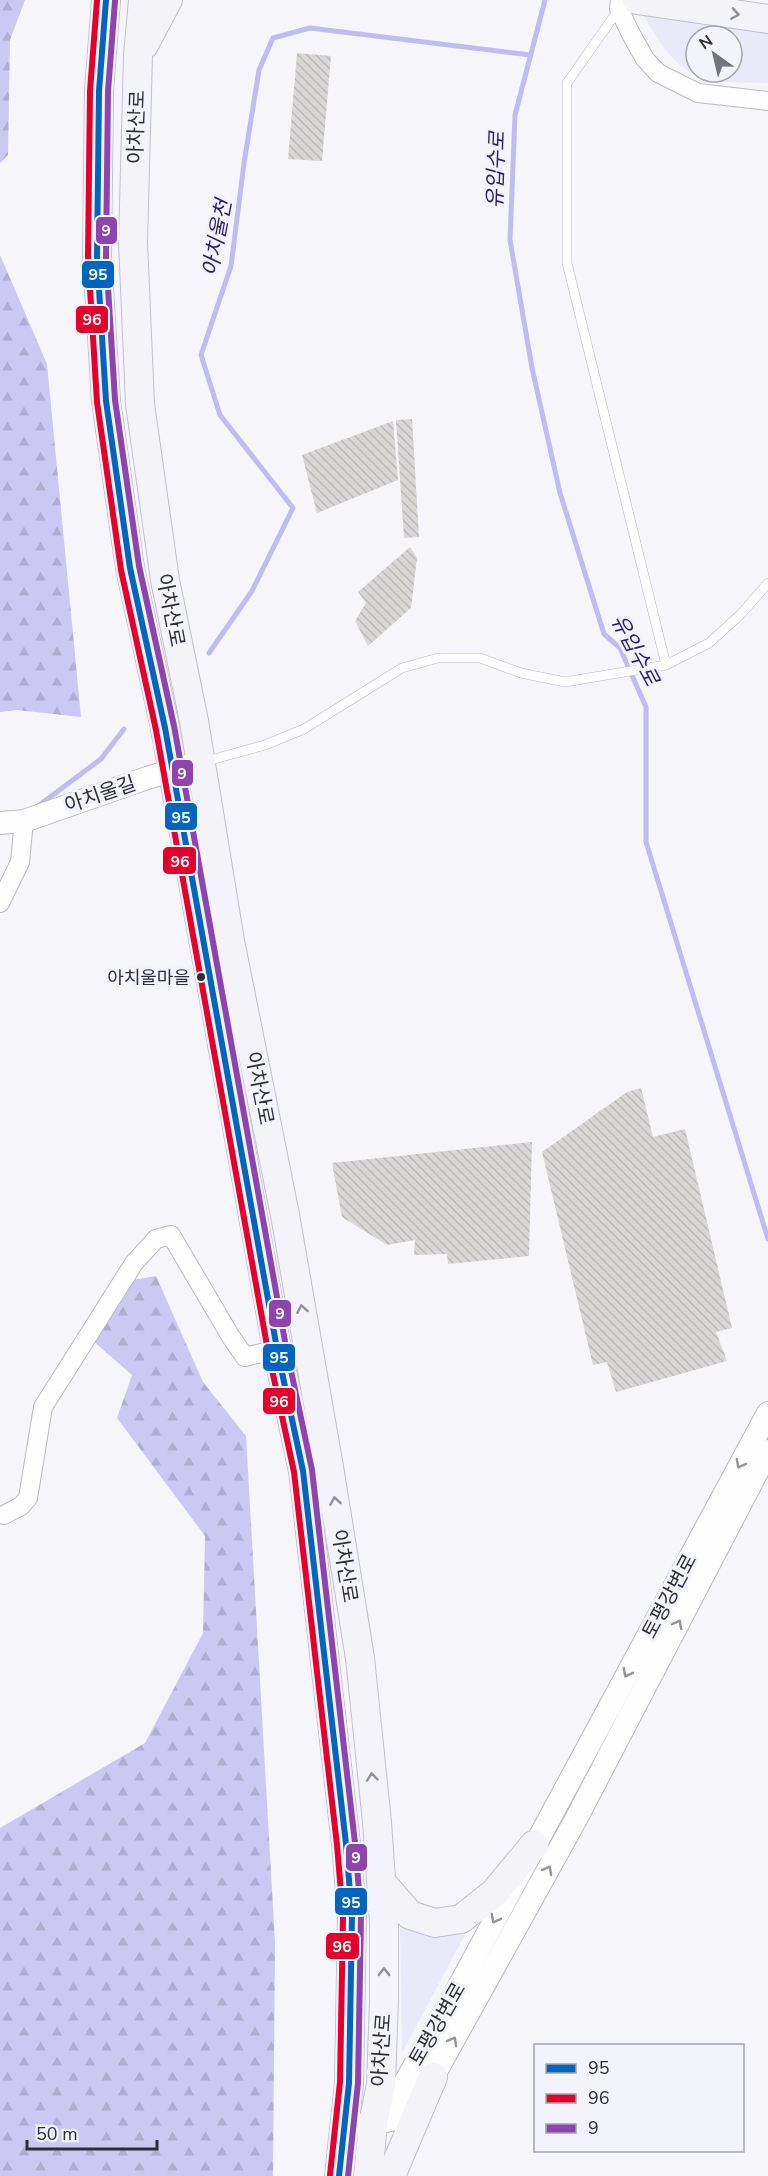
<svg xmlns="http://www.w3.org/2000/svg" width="768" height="2176" font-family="'Nunito Sans','Noto Sans KR',sans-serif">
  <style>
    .grass { fill: #e9e9f9; fill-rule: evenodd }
    .forest { fill: url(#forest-firs) }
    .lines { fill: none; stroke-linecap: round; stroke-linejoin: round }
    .stream { stroke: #bebcf2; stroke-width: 5 }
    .building { fill: url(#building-back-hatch) }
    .service-casing { stroke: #babac0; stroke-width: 10 }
    .minor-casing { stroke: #babac0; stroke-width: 20 }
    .tertiary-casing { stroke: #babac0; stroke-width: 24 }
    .primary-casing { stroke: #c0c0cc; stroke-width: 30 }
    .service { stroke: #fefefe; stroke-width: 9 }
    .minor { stroke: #fefefe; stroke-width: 18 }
    .tertiary { stroke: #fefefe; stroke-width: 22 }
    .primary { stroke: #f3f3f8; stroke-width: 28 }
    .bus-1-casing { stroke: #f3f3fc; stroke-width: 10 }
    .bus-2-casing { stroke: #f3f3fc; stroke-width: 10 }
    .bus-3-casing { stroke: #f3f3fc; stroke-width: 10 }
    .bus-1 { stroke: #0065bd; stroke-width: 6 }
    .bus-2 { stroke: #e4002b; stroke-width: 6 }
    .bus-3 { stroke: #8e44ad; stroke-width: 6 }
    .oneway { stroke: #909098 }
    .oneway2 { stroke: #96969a }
    .bus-dot { fill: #2e2e37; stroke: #f3f3fc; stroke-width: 2 }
    .labels { text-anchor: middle; stroke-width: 6; stroke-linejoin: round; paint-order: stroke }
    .bus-label { font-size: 18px; fill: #2e2e37; stroke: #f3f3fc; text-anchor: end }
    .street-label { font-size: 20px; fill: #2e2e37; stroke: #f3f3fc }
    .water-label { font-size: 21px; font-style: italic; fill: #2f1c71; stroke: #f3f3fc }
    .line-badge { stroke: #f3f3fc; stroke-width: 2 }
    .badge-label { font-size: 16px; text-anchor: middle; font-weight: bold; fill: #fff }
  </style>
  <defs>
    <pattern id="forest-firs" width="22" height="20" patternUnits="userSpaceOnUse" patternTransform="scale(1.5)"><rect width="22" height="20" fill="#cbc9f4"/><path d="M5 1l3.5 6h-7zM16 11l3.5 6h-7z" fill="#afadd2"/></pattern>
    <pattern id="building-back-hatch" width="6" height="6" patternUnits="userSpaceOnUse" patternTransform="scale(1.5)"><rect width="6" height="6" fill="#d8d7d5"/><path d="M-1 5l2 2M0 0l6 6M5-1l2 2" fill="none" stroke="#bab9b7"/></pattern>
  </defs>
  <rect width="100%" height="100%" fill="#f5f5fa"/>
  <!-- grass -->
  <g class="grass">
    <path d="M643,15l125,17v51c-21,-1 -45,1 -65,-5 -29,-9 -45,-39 -60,-63zM696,36h36v36h-36z"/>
    <polygon points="469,1927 402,2053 400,1928 423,1934"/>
  </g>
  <!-- forest -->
  <g class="forest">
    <polygon points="0,0 25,0 10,40 8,155 0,163"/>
    <polygon points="0,255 47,364 81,717 17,710 0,712"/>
    <polygon points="156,1276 203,1382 246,1436 275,1942 273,2176 0,2176 0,1828 145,1743 203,1633 205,1536 117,1418 132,1375 83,1332 122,1282"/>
  </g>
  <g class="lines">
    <!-- stream -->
    <g class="stream">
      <polyline points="545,0 515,115 510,240 532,368 560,493 604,634 620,648 646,707 646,842 768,1239"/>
      <polyline points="209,653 252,591 293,508 220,415 201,355 231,266 244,163 259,70 273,38 310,28 530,55"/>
      <polyline points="38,806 101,759 124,729"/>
    </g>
  </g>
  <!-- building -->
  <g class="building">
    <polygon points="297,53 331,56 322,161 288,159"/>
    <polygon points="412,419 419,537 404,538 396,420"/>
    <polygon points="393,421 398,480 317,513 302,455"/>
    <polygon points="410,547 417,558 411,608 368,646 355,621 366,603 358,592"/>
    <polygon points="641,1088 653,1137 685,1129 732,1328 716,1332 727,1361 616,1392 607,1362 593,1365 542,1152 627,1092"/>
    <polygon points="532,1142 529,1256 448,1264 447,1254 414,1255 415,1240 387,1245 342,1217 332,1163"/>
  </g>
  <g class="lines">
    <defs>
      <g id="service">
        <polyline points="619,9 567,83 567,263 666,665"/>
        <polyline points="203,762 265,745 304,729 402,668 438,658 480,658 521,673 565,682 666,665 709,643 741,614 768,583"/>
      </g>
      <g id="minor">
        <polyline points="620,0 619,9 632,36 645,59 658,73 698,93 768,101"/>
        <polyline points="0,903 20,862 24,821"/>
        <polyline points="4,1515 21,1506 28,1498 43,1407 134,1263 156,1239 171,1235 231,1337 245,1357 277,1349"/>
      </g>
      <g id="tertiary">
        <polyline points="0,823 24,821 147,778 187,766"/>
        <polyline points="378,2119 391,2107 450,2003 768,1413"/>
        <polyline points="360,2125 373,2124 399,2118 433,2077 575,1821 768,1451"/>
      </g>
      <g id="primary">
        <polyline points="106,0 99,91 97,256 106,401 130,568 165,728 277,1349 303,1471 346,1844 352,1916 349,2083 339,2176"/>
        <polyline points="143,0 138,55 133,242 140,404 165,580 194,721 230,941 285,1215 329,1467 360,1658 377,1822 384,1923 384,2000 381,2084 373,2124 368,2176"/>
        <polyline points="637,0 768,19"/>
        <polyline points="144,45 168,0"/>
        <polyline points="382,1883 410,1915 435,1923 461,1919 494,1893 534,1845"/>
        <polyline points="391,2176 433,2077"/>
      </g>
    </defs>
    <!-- service casing -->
    <use href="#service" class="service-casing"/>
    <!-- minor casing -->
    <use href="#minor" class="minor-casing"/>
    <!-- tertiary casing -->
    <use href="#tertiary" class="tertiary-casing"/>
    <!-- primary casing -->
    <use href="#primary" class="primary-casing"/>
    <!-- service -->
    <use href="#service" class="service"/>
    <!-- minor -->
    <use href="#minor" class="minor"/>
    <!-- tertiary -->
    <use href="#tertiary" class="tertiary"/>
    <!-- primary -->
    <use href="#primary" class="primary"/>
    <defs>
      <polyline id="bus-1" points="106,0 99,91 97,256 106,401 130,568 165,728 277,1349 303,1471 346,1844 352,1916 349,2083 339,2176"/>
      <polyline id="bus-2" points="97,0 90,91 88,256 97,402 121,570 156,730 268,1351 294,1472 337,1845 343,1916 340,2082 330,2175"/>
      <polyline id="bus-3" points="115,1 108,91 106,256 115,400 139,566 174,726 286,1347 312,1470 355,1843 361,1915 358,2083 348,2176"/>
    </defs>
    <!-- bus-1 casing -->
    <use href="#bus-1" class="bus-1-casing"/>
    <!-- bus-2 casing -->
    <use href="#bus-2" class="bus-2-casing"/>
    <!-- bus-3 casing -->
    <use href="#bus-3" class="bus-3-casing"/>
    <!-- bus-1 -->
    <use href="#bus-1" class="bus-1"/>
    <!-- bus-2 -->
    <use href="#bus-2" class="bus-2"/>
    <!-- bus-3 -->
    <use href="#bus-3" class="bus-3"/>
  </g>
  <!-- one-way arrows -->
  <defs><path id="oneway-chevron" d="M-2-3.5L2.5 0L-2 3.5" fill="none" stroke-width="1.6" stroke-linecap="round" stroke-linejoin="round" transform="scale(1.5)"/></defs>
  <g class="oneway">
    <use href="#oneway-chevron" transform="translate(735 14) rotate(9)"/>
    <use href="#oneway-chevron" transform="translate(302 1309) rotate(-100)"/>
    <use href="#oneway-chevron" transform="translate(335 1501) rotate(-99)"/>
    <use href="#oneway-chevron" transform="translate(372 1777) rotate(-96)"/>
    <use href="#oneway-chevron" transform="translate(384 1972) rotate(-90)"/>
  </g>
  <g class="oneway2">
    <use href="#oneway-chevron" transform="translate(740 1464) rotate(118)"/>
    <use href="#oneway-chevron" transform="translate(678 1624) rotate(-62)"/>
    <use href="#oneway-chevron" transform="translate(627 1673) rotate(118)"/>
    <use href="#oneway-chevron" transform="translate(548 1870) rotate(-61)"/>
    <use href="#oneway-chevron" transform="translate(495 1919) rotate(118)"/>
    <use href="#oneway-chevron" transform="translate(453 2041) rotate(-61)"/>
  </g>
  <!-- markers -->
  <circle class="bus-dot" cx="201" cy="977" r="5"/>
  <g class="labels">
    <!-- bus labels -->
    <g class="bus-label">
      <text x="190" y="984">아치울마을</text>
    </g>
    <!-- street labels -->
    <g class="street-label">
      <text transform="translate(136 127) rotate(-88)" y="7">아차산로</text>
      <text transform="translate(171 610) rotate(79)" y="7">아차산로</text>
      <text transform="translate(100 794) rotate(-19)" y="7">아치울길</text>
      <text transform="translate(260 1088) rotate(79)" y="7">아차산로</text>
      <text transform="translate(345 1566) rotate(81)" y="7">아차산로</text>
      <text transform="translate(669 1596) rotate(-62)" y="7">토평강변로</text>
      <text transform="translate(437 2024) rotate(-60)" y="7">토평강변로</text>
      <text transform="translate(381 2050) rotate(-86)" y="7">아차산로</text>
    </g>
    <!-- water labels -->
    <g class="water-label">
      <text transform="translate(496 170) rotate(-88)" y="7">유입수로</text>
      <text transform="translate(217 238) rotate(-79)" y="7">아치울천</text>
      <text transform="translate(635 650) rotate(62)" y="7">유입수로</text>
    </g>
  </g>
  <g class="line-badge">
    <rect x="95" y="216" width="23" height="29" rx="6" fill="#8e44ad"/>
    <rect x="81" y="260" width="34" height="29" rx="6" fill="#0065bd"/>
    <rect x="75" y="305" width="34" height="29" rx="6" fill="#e4002b"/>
    <rect x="171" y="759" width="23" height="28" rx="6" fill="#8e44ad"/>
    <rect x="164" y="802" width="34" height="29" rx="6" fill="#0065bd"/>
    <rect x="162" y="846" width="35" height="29" rx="6" fill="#e4002b"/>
    <rect x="268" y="1299" width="24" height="29" rx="6" fill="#8e44ad"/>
    <rect x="262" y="1343" width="34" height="29" rx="6" fill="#0065bd"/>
    <rect x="262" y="1387" width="34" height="28" rx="6" fill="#e4002b"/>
    <rect x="345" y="1843" width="23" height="29" rx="6" fill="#8e44ad"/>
    <rect x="334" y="1887" width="34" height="29" rx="6" fill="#0065bd"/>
    <rect x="325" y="1932" width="35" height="28" rx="6" fill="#e4002b"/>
  </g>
  <g class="badge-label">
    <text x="106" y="236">9</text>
    <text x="98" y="280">95</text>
    <text x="92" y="325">96</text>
    <text x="182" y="779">9</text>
    <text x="181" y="823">95</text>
    <text x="180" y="867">96</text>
    <text x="280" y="1319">9</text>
    <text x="279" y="1363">95</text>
    <text x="279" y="1407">96</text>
    <text x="356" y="1863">9</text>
    <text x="351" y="1908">95</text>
    <text x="342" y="1952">96</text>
  </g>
  <!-- legend -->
  <rect x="534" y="2044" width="210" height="108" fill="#f3f3fc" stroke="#a4a4ad" stroke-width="1.5"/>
  <rect x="546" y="2064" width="30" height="9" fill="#0065bd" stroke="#a4a4ad" stroke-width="1.5"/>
  <text x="588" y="2074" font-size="18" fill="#2e2e37">95</text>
  <rect x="546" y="2094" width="30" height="9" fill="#e4002b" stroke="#a4a4ad" stroke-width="1.5"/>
  <text x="588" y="2104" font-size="18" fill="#2e2e37">96</text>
  <rect x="546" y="2124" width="30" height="9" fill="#8e44ad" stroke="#a4a4ad" stroke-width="1.5"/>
  <text x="588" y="2134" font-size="18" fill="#2e2e37">9</text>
  <!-- north arrow -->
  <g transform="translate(714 54) rotate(326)"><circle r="28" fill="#f3f3fc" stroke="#a4a4ad" stroke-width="1.5"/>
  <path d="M0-4.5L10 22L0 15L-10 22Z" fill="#74747b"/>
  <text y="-9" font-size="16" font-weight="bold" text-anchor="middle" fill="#2e2e37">N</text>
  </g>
  <!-- scale -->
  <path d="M27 2140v9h130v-9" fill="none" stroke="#2e2e37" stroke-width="3"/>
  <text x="36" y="2140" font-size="18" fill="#2e2e37" stroke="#f3f3fc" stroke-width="4.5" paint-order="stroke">50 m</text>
</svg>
